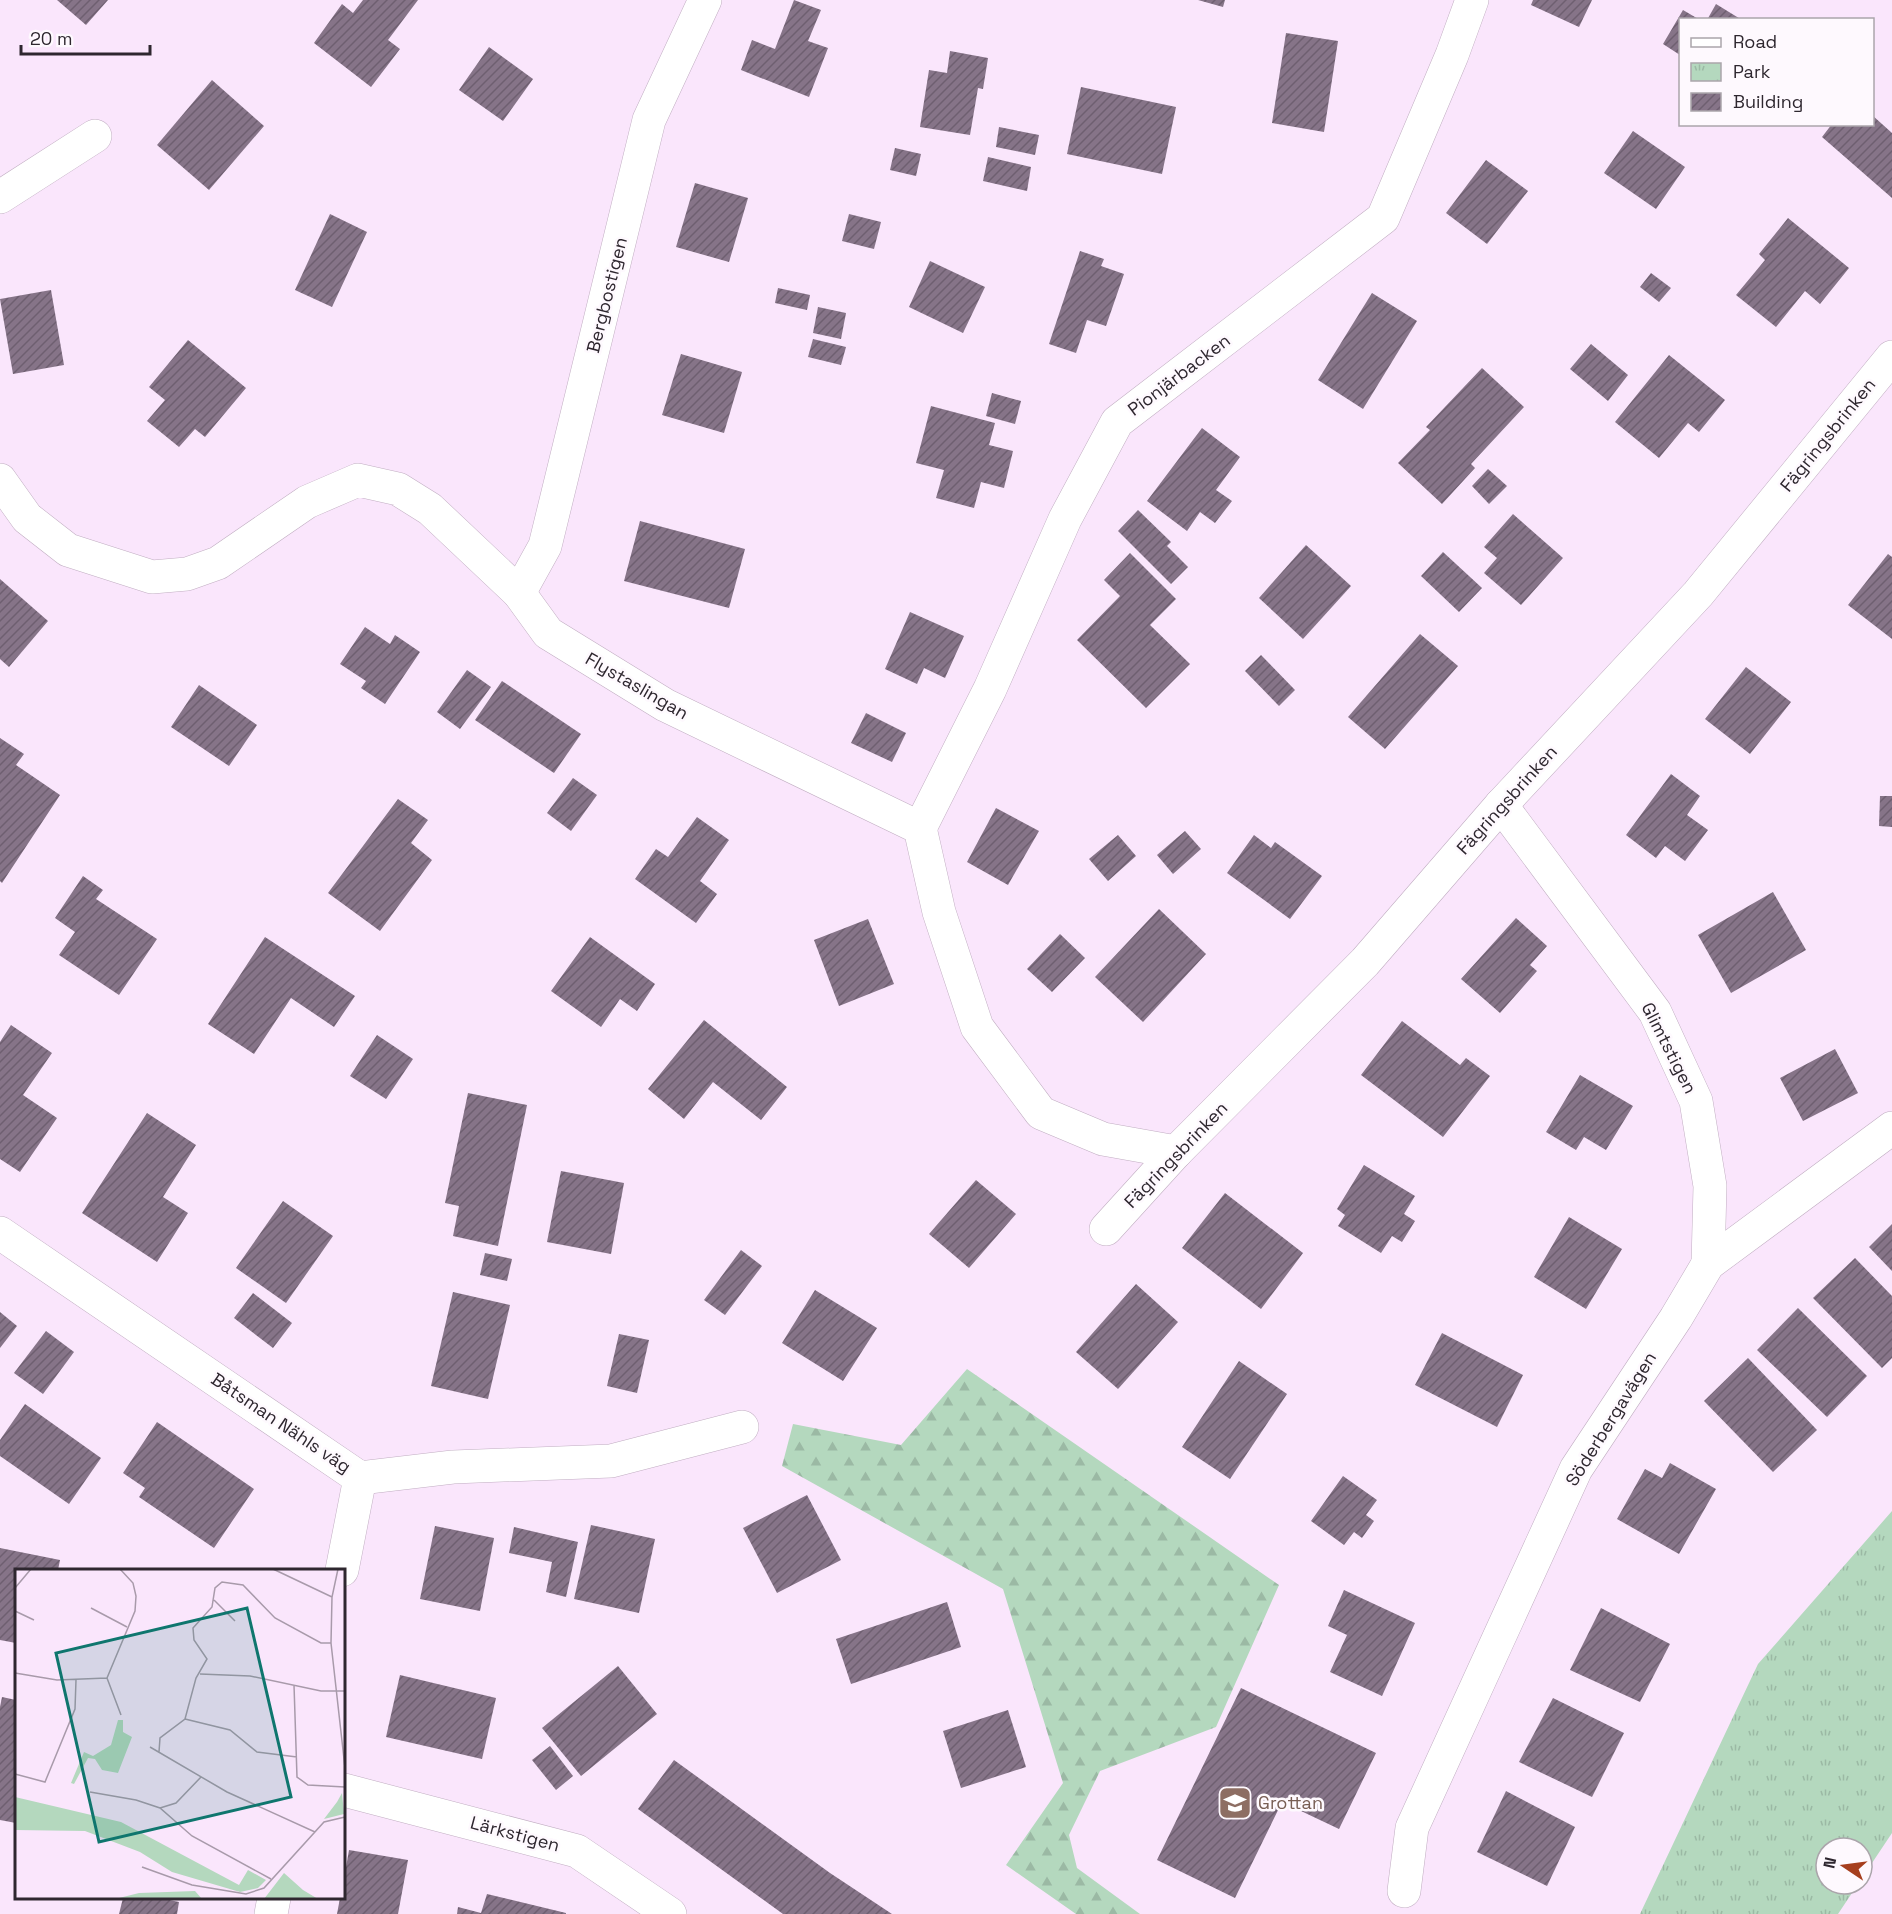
<svg xmlns="http://www.w3.org/2000/svg" width="1892" height="1914" font-family="'Space Grotesk',sans-serif">
  <style>
    .forest { fill: url(#forest-firs) }
    .park { fill: url(#park-tufts) }
    .building { fill: url(#building-hatch) }
    .lines { fill: none; stroke-linecap: round; stroke-linejoin: round }
    .street-casing { stroke: #c1aec2; stroke-width: 34 }
    .street { stroke: #fff; stroke-width: 33 }
    .labels { text-anchor: middle; stroke-width: 5; stroke-linejoin: round; paint-order: stroke }
    .street-label { font-size: 18px; fill: #2e272f; stroke: #fef9fe }
    .education-label { font-size: 18px; fill: #785e54; stroke: #fef9fe; text-anchor: start }
    .inset-road { fill: none; stroke: #a89aaa; stroke-width: 1.5 }
    .view { fill: #0f766e; fill-opacity: 0.15; stroke: #0f766e; stroke-width: 3 }
    .inset-edge { fill: none; stroke: #2e272f; stroke-width: 3 }
  </style>
  <defs>
    <pattern id="forest-firs" width="22" height="20" patternUnits="userSpaceOnUse" patternTransform="scale(1.5)"><rect width="22" height="20" fill="#b4d8be"/><path d="M5 1l3.5 6h-7zM16 11l3.5 6h-7z" fill="#9bb9a4"/></pattern>
    <pattern id="park-tufts" width="24" height="20" patternUnits="userSpaceOnUse" patternTransform="scale(1.5)"><rect width="24" height="20" fill="#b4d8be"/><path d="M3 7l-1-3M5 7V3M7 7l1-3M15 17l-1-3M17 17v-4M19 17l1-3" fill="none" stroke="#9bb9a4"/></pattern>
    <pattern id="building-hatch" width="6" height="6" patternUnits="userSpaceOnUse" patternTransform="scale(1.5)"><rect width="6" height="6" fill="#867488"/><path d="M-1 1l2-2M0 6l6-6M5 7l2-2" fill="none" stroke="#6e5f70"/></pattern>
  </defs>
  <rect width="100%" height="100%" fill="#fae6fc"/>
  <!-- forest -->
  <polygon class="forest" points="967,1369 1279,1585 1216,1727 1100,1771 1069,1835 1077,1868 1140,1914 1076,1914 1006,1865 1063,1783 1003,1589 782,1466 793,1424 901,1445"/>
  <!-- park -->
  <polygon class="park" points="1892,1511 1892,1833 1862,1878 1862,1848 1826,1848 1826,1884 1858,1884 1838,1914 1640,1914 1758,1664"/>
  <!-- building -->
  <g class="building">
    <polygon points="57,0 108,0 86,25"/>
    <polygon points="363,0 418,0 388,40 400,49 371,87 314,43 342,4 353,13"/>
    <polygon points="794,0 821,10 808,41 828,48 809,97 741,70 752,40 775,49"/>
    <polygon points="1198,0 1225,0 1223,7"/>
    <polygon points="1533,0 1592,0 1579,27 1531,5"/>
    <polygon points="1716,4 1742,20 1707,20"/>
    <polygon points="1683,10 1700,20 1680,20 1680,55 1663,44"/>
    <polygon points="1286,33 1338,41 1324,132 1272,123"/>
    <polygon points="489,47 533,79 503,121 459,90"/>
    <polygon points="950,51 988,58 983,89 978,88 970,135 920,127 929,70 947,73"/>
    <polygon points="212,80 264,126 209,190 157,145"/>
    <polygon points="1081,87 1176,107 1162,174 1067,154"/>
    <polygon points="1872,115 1892,133 1892,198 1822,137 1832,124 1872,124"/>
    <polygon points="999,127 1039,135 1035,155 996,147"/>
    <polygon points="1633,131 1685,167 1656,209 1604,173"/>
    <polygon points="895,148 921,154 916,176 890,170"/>
    <polygon points="988,157 1031,167 1027,191 983,181"/>
    <polygon points="1486,160 1528,191 1487,244 1446,213"/>
    <polygon points="695,183 748,198 729,262 676,247"/>
    <polygon points="330,214 367,232 332,307 295,290"/>
    <polygon points="849,214 881,222 874,249 842,241"/>
    <polygon points="1788,218 1849,268 1820,304 1805,291 1776,327 1736,295 1765,260 1759,254"/>
    <polygon points="1080,251 1104,259 1101,266 1124,274 1106,326 1087,320 1076,353 1049,344"/>
    <polygon points="930,261 985,287 963,333 909,307"/>
    <polygon points="1651,273 1671,288 1659,302 1640,287"/>
    <polygon points="778,288 810,295 807,310 775,303"/>
    <polygon points="51,290 64,365 13,374 0,299"/>
    <polygon points="1372,293 1417,321 1363,409 1318,380"/>
    <polygon points="818,307 846,313 841,339 813,333"/>
    <polygon points="813,339 846,347 841,365 808,357"/>
    <polygon points="188,340 246,388 205,437 195,429 179,447 147,421 165,400 149,387"/>
    <polygon points="1591,344 1628,375 1608,401 1570,369"/>
    <polygon points="681,354 742,372 724,433 662,415"/>
    <polygon points="1669,355 1725,400 1699,432 1688,423 1659,458 1615,422"/>
    <polygon points="1482,368 1524,407 1471,464 1475,468 1442,504 1398,463 1430,430 1426,427"/>
    <polygon points="992,393 1021,401 1015,424 986,416"/>
    <polygon points="931,406 995,423 989,445 1013,451 1004,488 981,482 974,508 936,498 944,470 916,463"/>
    <polygon points="1202,428 1240,457 1216,490 1232,501 1215,523 1200,512 1187,531 1147,501"/>
    <polygon points="1488,469 1507,486 1489,504 1472,486"/>
    <polygon points="1138,510 1171,542 1167,546 1188,567 1171,584 1118,531"/>
    <polygon points="1513,514 1563,558 1521,605 1484,573 1497,558 1484,547"/>
    <polygon points="640,521 745,549 729,608 624,581"/>
    <polygon points="1306,545 1351,586 1303,639 1259,598"/>
    <polygon points="1443,552 1482,588 1459,612 1421,576"/>
    <polygon points="1130,553 1176,599 1150,625 1190,664 1146,708 1077,640 1120,596 1104,580"/>
    <polygon points="1888,554 1892,557 1892,639 1848,605"/>
    <polygon points="0,579 48,621 9,667 0,659"/>
    <polygon points="910,612 964,636 945,678 924,668 917,684 885,669"/>
    <polygon points="365,627 390,644 395,635 420,652 385,704 361,688 366,681 340,664"/>
    <polygon points="1420,634 1458,666 1385,749 1348,717"/>
    <polygon points="1261,655 1295,690 1279,706 1245,671"/>
    <polygon points="1746,667 1791,702 1750,754 1705,719"/>
    <polygon points="467,670 491,687 460,729 437,712"/>
    <polygon points="502,681 581,734 554,773 475,720"/>
    <polygon points="199,685 257,725 229,766 171,727"/>
    <polygon points="866,713 906,733 892,762 851,743"/>
    <polygon points="0,738 24,754 16,765 60,795 2,883 0,881"/>
    <polygon points="1671,774 1700,796 1687,815 1708,830 1685,861 1665,846 1656,858 1626,835"/>
    <polygon points="573,778 597,795 571,831 547,813"/>
    <polygon points="1880,796 1892,796 1892,827 1879,826"/>
    <polygon points="398,799 428,820 411,843 432,860 380,931 328,893"/>
    <polygon points="996,808 1039,831 1008,885 967,862"/>
    <polygon points="697,817 729,840 700,881 717,894 696,923 635,879 656,849 668,857"/>
    <polygon points="1185,831 1201,849 1173,874 1157,855"/>
    <polygon points="1118,835 1136,856 1108,881 1089,859"/>
    <polygon points="1254,835 1271,848 1275,842 1322,876 1290,919 1227,873"/>
    <polygon points="83,876 103,890 96,899 157,939 119,995 59,955 75,932 55,918"/>
    <polygon points="1773,892 1806,950 1731,993 1698,935"/>
    <polygon points="1159,909 1206,954 1143,1022 1095,977"/>
    <polygon points="1516,918 1547,946 1530,965 1537,971 1500,1013 1461,979"/>
    <polygon points="868,919 894,984 839,1006 814,940"/>
    <polygon points="1060,934 1085,958 1052,992 1027,969"/>
    <polygon points="265,937 355,996 334,1027 291,998 254,1054 208,1024"/>
    <polygon points="590,937 655,984 637,1011 620,999 601,1027 551,991"/>
    <polygon points="704,1020 787,1087 761,1120 713,1082 684,1119 648,1089"/>
    <polygon points="1402,1021 1460,1065 1466,1058 1490,1076 1443,1137 1361,1075"/>
    <polygon points="11,1025 52,1053 23,1095 57,1118 20,1172 0,1159 0,1042"/>
    <polygon points="377,1035 413,1059 386,1099 350,1076"/>
    <polygon points="1835,1049 1858,1093 1803,1121 1780,1078"/>
    <polygon points="1580,1075 1633,1106 1606,1150 1584,1137 1576,1150 1546,1132"/>
    <polygon points="468,1093 527,1105 498,1246 453,1236 459,1206 445,1203"/>
    <polygon points="147,1113 196,1145 163,1197 188,1213 157,1262 82,1213"/>
    <polygon points="1364,1165 1415,1196 1404,1214 1415,1221 1402,1242 1392,1236 1381,1253 1338,1226 1345,1215 1337,1209"/>
    <polygon points="561,1171 624,1183 611,1254 547,1242"/>
    <polygon points="976,1180 1016,1214 969,1268 929,1234"/>
    <polygon points="1225,1193 1303,1253 1261,1309 1182,1248"/>
    <polygon points="283,1201 333,1236 286,1303 236,1268"/>
    <polygon points="1569,1217 1622,1249 1586,1309 1534,1277"/>
    <polygon points="1892,1224 1892,1271 1869,1247"/>
    <polygon points="741,1250 762,1266 725,1315 704,1300"/>
    <polygon points="485,1253 512,1259 507,1281 480,1275"/>
    <polygon points="1855,1258 1892,1296 1892,1358 1882,1368 1813,1298"/>
    <polygon points="1136,1284 1178,1322 1118,1389 1076,1352"/>
    <polygon points="815,1290 877,1328 843,1381 782,1343"/>
    <polygon points="453,1292 510,1305 488,1399 431,1386"/>
    <polygon points="253,1293 292,1323 273,1348 234,1318"/>
    <polygon points="1798,1308 1867,1376 1827,1417 1757,1350"/>
    <polygon points="0,1312 17,1326 0,1348"/>
    <polygon points="46,1331 74,1352 43,1394 14,1373"/>
    <polygon points="1442,1333 1523,1375 1497,1427 1415,1385"/>
    <polygon points="619,1334 649,1340 637,1393 607,1386"/>
    <polygon points="1748,1358 1817,1430 1773,1472 1704,1401"/>
    <polygon points="1239,1361 1287,1394 1230,1479 1182,1447"/>
    <polygon points="25,1404 101,1458 69,1504 0,1456 0,1440"/>
    <polygon points="157,1422 254,1489 214,1548 139,1497 145,1488 123,1473"/>
    <polygon points="1670,1463 1716,1489 1679,1554 1617,1519 1645,1469 1662,1478"/>
    <polygon points="1343,1476 1377,1500 1366,1515 1374,1521 1362,1538 1354,1532 1344,1545 1311,1521"/>
    <polygon points="807,1495 841,1560 777,1593 743,1528"/>
    <polygon points="591,1525 655,1539 639,1613 574,1599"/>
    <polygon points="435,1526 494,1538 480,1611 420,1599"/>
    <polygon points="514,1527 578,1542 566,1597 546,1592 552,1562 509,1553"/>
    <polygon points="0,1548 60,1560 58,1570 16,1570 16,1643 0,1640"/>
    <polygon points="1344,1590 1415,1623 1382,1696 1330,1672 1347,1635 1328,1626"/>
    <polygon points="947,1602 961,1647 851,1684 836,1639"/>
    <polygon points="1601,1608 1670,1644 1640,1702 1570,1670"/>
    <polygon points="618,1666 657,1714 581,1776 542,1728"/>
    <polygon points="400,1675 496,1698 482,1759 386,1737"/>
    <polygon points="1241,1688 1376,1753 1339,1829 1282,1802 1235,1898 1157,1860"/>
    <polygon points="2,1697 16,1700 16,1823 0,1820 0,1707"/>
    <polygon points="1553,1698 1624,1733 1592,1797 1519,1762"/>
    <polygon points="1008,1710 1026,1767 961,1788 943,1731"/>
    <polygon points="550,1746 573,1776 556,1790 532,1760"/>
    <polygon points="674,1760 830,1873 892,1914 783,1914 638,1809"/>
    <polygon points="1506,1791 1575,1827 1547,1886 1477,1852"/>
    <polygon points="349,1850 408,1860 398,1914 337,1914 340,1898 344,1898 344,1879"/>
    <polygon points="487,1894 566,1913 566,1914 457,1914 458,1907 481,1913"/>
    <polygon points="123,1898 160,1898 179,1902 177,1914 119,1914"/>
  </g>
  <g class="lines">
    <defs>
      <g id="street">
        <polyline points="0,197 95,136"/>
        <polyline points="0,480 27,518 68,550 152,577 187,574 218,563 307,502 358,480 398,489 430,509 519,593 548,633 665,705 920,828 939,912 977,1027 1041,1113 1103,1139 1176,1152"/>
        <polyline points="519,593 545,546 649,120 705,0"/>
        <polyline points="1501,805 1655,1012 1696,1101 1710,1186 1708,1264"/>
        <polyline points="920,828 990,689 1065,519 1117,422 1383,218 1452,55 1472,0"/>
        <polyline points="1106,1229 1176,1152 1365,962 1501,805 1698,594 1892,357"/>
        <polyline points="0,1233 360,1478 453,1467 611,1461 742,1427"/>
        <polyline points="342,1570 360,1478"/>
        <polyline points="344,1790 577,1851 670,1914"/>
        <polyline points="1404,1891 1412,1828 1576,1469 1676,1318 1708,1264 1892,1128"/>
        <polyline points="271,1914 274,1898"/>
      </g>
    </defs>
    <!-- street casing -->
    <use href="#street" class="street-casing"/>
    <!-- street -->
    <use href="#street" class="street"/>
  </g>
  <!-- icons -->
  <defs>
    <symbol id="school-square" viewBox="-11 -11 22 22"><rect x="-9" y="-9" width="18" height="18" rx="4" fill="#8d6e63" stroke="#fef9fe"/><path d="M0-5L7-2L0 1L-7-2ZM-4 1L0 2.5L4 1V4Q0 6-4 4Z" fill="#fff"/></symbol>
  </defs>
  <g fill-rule="evenodd">
    <use href="#school-square" x="1216" y="1784" width="38" height="38"/>
  </g>
  <g class="labels">
    <!-- street labels -->
    <g class="street-label">
      <text transform="translate(607 295) rotate(-76)" y="6">Bergbostigen</text>
      <text transform="translate(1179 375) rotate(-37)" y="6">Pionjärbacken</text>
      <text transform="translate(1828 435) rotate(-51)" y="6">Fägringsbrinken</text>
      <text transform="translate(637 686) rotate(30)" y="6">Flystaslingan</text>
      <text transform="translate(1507 800) rotate(-48)" y="6">Fägringsbrinken</text>
      <text transform="translate(1669 1048) rotate(63)" y="6">Glimtstigen</text>
      <text transform="translate(1176 1155) rotate(-46)" y="6">Fägringsbrinken</text>
      <text transform="translate(1611 1419) rotate(-58)" y="6">Söderbergavägen</text>
      <text transform="translate(281 1423) rotate(34)" y="6">Båtsman Nähls väg</text>
      <text transform="translate(515 1834) rotate(15)" y="6">Lärkstigen</text>
    </g>
    <!-- education labels -->
    <g class="education-label">
      <text x="1258" y="1809">Grottan</text>
    </g>
  </g>
  <!-- overview -->
  <g transform="translate(15 1569)">
    <rect width="330" height="330" fill="#fae6fc"/>
    <path d="M327,224l2,21 -20,5 13,-17zM269,304l19,17 15,9h-54z" fill="#b4d8be"/>
    <path d="M103,151h5v12l9,5 -14,36 -16,-3 -7,-11 -7,-1 -14,26 -3,-1 13,-31 9,4 18,-11zM180,322l7,8h-87l24,-6z" fill="#b4d8be"/>
    <path d="M0,228l106,25 118,63 9,-15 18,10 -8,8 -18,4 -68,-20 -32,-20 -55,-21 -70,-1z" fill="#b4d8be"/>
    <path class="inset-road" d="M105,0l13,14 3,13 -1,15 -28,67 14,37M258,0l59,28M323,0l-6,28 -1,46 14,125M0,19l16,-19M199,31l21,21M76,39l36,19M0,42l19,9M0,104l42,7 50,-2M185,105l50,2 71,15h24M279,116l3,92 11,8 37,2M170,150l45,11 27,22 40,5M135,178l77,45 88,40M144,183l1,-14 25,-19 11,-41 11,-19 -13,-19 -1,-12 19,-21 3,-19 7,-6 21,3 32,33 46,25h10M0,205l30,8 30,-73 1,-29M75,223l46,8 24,8 32,28 79,43M145,239l16,-5 25,-26M127,298l50,18 54,9 18,-6 60,-66 21,-5"/>
    <path class="view" d="M232,39l44,189 -192,45 -43,-189z"/>
    <rect width="330" height="330" class="inset-edge"/>
  </g>
  <!-- legend -->
  <rect x="1679" y="18" width="195" height="108" fill="#fef9fe" stroke="#aba5ab" stroke-width="1.5"/>
  <rect x="1691" y="38" width="30" height="9" fill="#ffffff" stroke="#aba5ab" stroke-width="1.5"/>
  <text x="1733" y="48" font-size="18" fill="#2e272f">Road</text>
  <rect x="1691" y="63" width="30" height="18" fill="url(#park-tufts)" stroke="#aba5ab" stroke-width="1.5"/>
  <text x="1733" y="78" font-size="18" fill="#2e272f">Park</text>
  <rect x="1691" y="93" width="30" height="18" fill="url(#building-hatch)" stroke="#aba5ab" stroke-width="1.5"/>
  <text x="1733" y="108" font-size="18" fill="#2e272f">Building</text>
  <!-- north arrow -->
  <g transform="translate(1844 1866) rotate(283)"><circle r="28" fill="#fef9fe" stroke="#aba5ab" stroke-width="1.5"/>
  <path d="M0-4.5L10 22L0 15L-10 22Z" fill="#a63f1e"/>
  <text y="-9" font-size="16" font-weight="bold" text-anchor="middle" fill="#2e272f">N</text>
  </g>
  <!-- scale -->
  <path d="M21 45v9h129v-9" fill="none" stroke="#2e272f" stroke-width="3"/>
  <text x="30" y="45" font-size="18" fill="#2e272f" stroke="#fef9fe" stroke-width="4.5" paint-order="stroke">20 m</text>
</svg>
